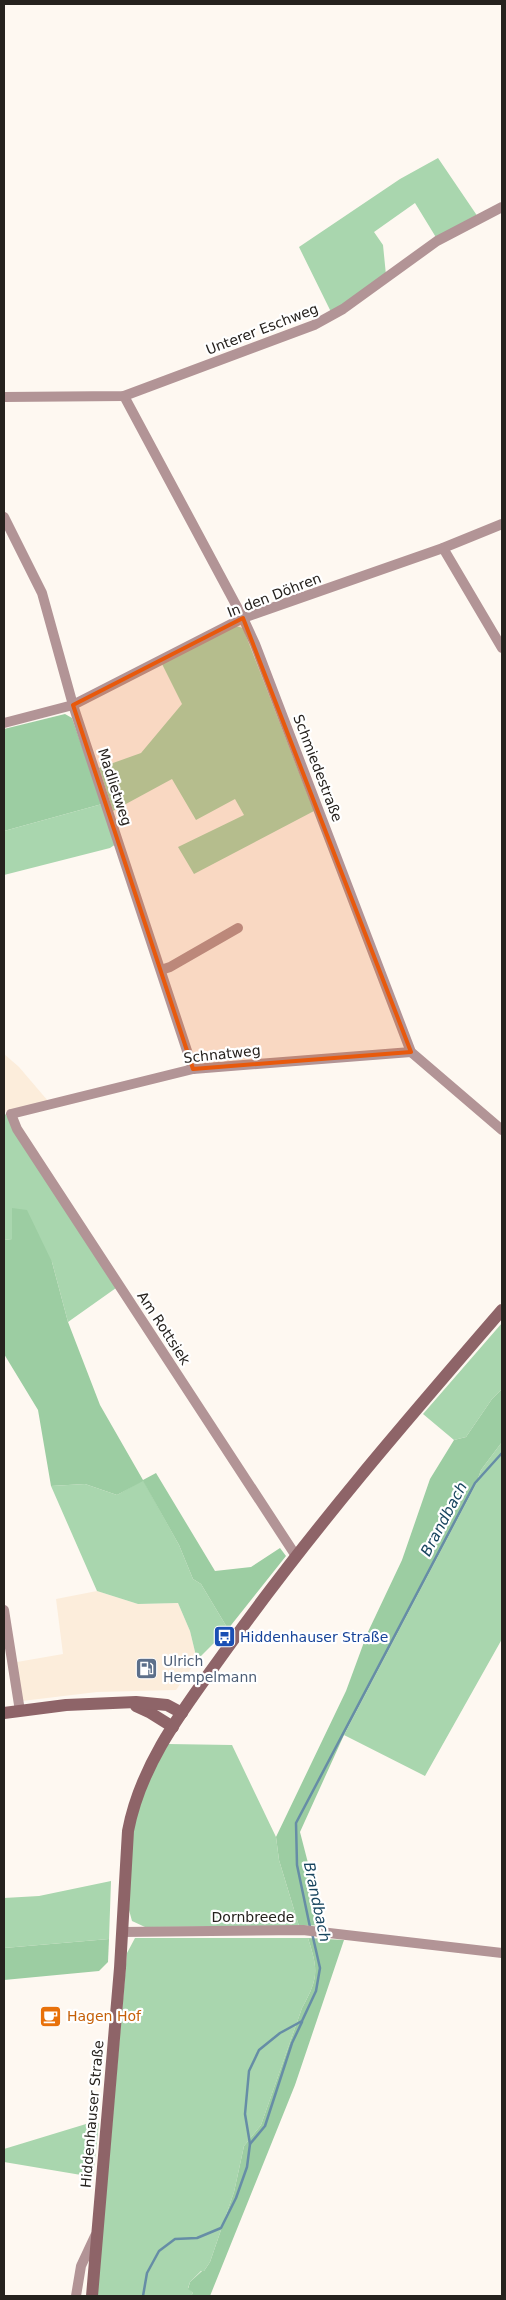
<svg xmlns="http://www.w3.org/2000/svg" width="506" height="2300" font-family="'DejaVu Sans',sans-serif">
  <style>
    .built { fill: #fceddb }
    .green { fill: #a9d6ae }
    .forest { fill: #9ccda2 }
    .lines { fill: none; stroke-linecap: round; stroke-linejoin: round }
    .stream { stroke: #668da6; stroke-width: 2.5 }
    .street { stroke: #b29496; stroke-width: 10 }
    .secondary { stroke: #8e6468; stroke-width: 12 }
    .marked { fill: #e8590c; fill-opacity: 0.2; stroke: #e8590c; stroke-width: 4; stroke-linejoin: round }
    .labels { text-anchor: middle; stroke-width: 4.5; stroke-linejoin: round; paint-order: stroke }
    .street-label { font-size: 14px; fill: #26221e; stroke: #fff }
    .transit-label { font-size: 14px; fill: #164399; stroke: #fff; text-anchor: start }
    .service-label { font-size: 14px; fill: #4e5e75; stroke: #fff; text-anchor: start }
    .food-label { font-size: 14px; fill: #c56008; stroke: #fff; text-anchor: start }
    .water-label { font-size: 15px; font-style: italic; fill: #18455f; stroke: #fff }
  </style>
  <rect width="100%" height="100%" fill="#fef8f1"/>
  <!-- built -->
  <g class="built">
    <polygon points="4,1054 19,1067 48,1101 4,1112"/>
    <polygon points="97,1591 138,1604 178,1603 190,1631 197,1660 176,1690 97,1692 22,1701 17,1662 63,1654 56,1599"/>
  </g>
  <!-- green -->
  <g class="green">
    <polygon points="438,158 478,217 437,239 415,203 374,232 383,245 386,275 332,314 299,247 400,179"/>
    <polygon points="236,626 243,628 314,811 194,874 178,847 244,815 235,799 196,820 172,779 113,811 99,768 141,753 182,704 162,664"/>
    <polygon points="102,804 116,844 110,848 4,875 4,831"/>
    <polygon points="4,1112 116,1288 68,1322 52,1262 12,1239 4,1240"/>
    <polygon points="502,1323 502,1389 492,1399 466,1437 454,1440 423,1414"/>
    <polygon points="502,1442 502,1639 425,1776 344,1735 476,1484 481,1470"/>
    <polygon points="143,1480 179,1545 193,1579 201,1584 228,1629 197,1660 190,1631 178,1603 138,1604 97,1591 51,1486 85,1484 117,1495"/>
    <path d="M168,1744l64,1 44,92 3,23 20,66 -154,1 -13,-6 -3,-11c2,-32 0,-73 10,-104 6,-22 18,-42 29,-62z"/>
    <polygon points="111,1881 109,1939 4,1948 4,1898 39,1896"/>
    <path d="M135,1938h173c10,32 11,39 -6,70l-41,117 -17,21 -10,46 -24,70 -6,9h-3l-11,11 -2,6 5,5 -2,3h-94l30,-343z"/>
    <polygon points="99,2123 93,2177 4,2162 4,2149 86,2124"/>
  </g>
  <!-- forest -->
  <g class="forest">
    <polygon points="65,714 72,718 102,804 4,831 4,729"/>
    <polygon points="12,1208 27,1210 52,1262 68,1322 100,1405 143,1480 156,1473 215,1571 251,1567 280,1548 286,1556 228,1629 201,1584 193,1579 179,1545 143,1481 117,1495 85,1484 51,1486 38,1410 4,1354 4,1240 12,1239"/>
    <polygon points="502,1389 502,1442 481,1470 476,1484 344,1735 300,1832 324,1925 299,1926 279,1860 276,1837 346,1691 367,1634 402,1560 430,1479 454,1440 466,1437 492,1399"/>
    <path d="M308,1938l36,2 -49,145 -85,211h-19l2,-3 -5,-4 2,-7 12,-11h2l6,-9 24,-70 10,-46 17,-21 41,-117c17,-31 16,-38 6,-70z"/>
    <polygon points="109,1939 108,1962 99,1971 4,1980 4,1948"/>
  </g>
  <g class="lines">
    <!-- stream -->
    <g class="stream">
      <polyline points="310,1927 297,1865 296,1823 475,1483 502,1453"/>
      <polyline points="250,2144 265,2126 292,2043 302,2022"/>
      <polyline points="143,2296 147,2273 159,2251 175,2239 197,2238 221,2228 236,2198 247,2167 250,2144 245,2114 249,2071 259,2050 280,2033 302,2021 316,1991 320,1968 312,1933"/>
    </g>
    <!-- street -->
    <g class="street">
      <polyline points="124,396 243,618 255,644 411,1052 502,1130"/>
      <polyline points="4,397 124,396 314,325 343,309 437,241 502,207"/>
      <polyline points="4,517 42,593 73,705 193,1069"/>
      <polyline points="443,548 502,648"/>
      <polyline points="4,723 73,705 243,618 443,548 502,524"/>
      <polyline points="161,970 170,967 238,928"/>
      <polyline points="296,1556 17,1129 11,1114 193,1069 411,1052"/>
      <polyline points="4,1610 20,1711"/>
      <polyline points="122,1932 303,1930 502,1953"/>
      <polyline points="76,2296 81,2266 95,2236"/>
    </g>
    <!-- secondary -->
    <g class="secondary">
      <polyline points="136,1706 149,1712 173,1727"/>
      <polyline points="4,1713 66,1705 136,1702 167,1705 182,1713"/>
      <path d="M92,2296l28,-328 8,-137c13,-69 58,-125 98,-181 85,-119 180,-229 276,-340"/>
    </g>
  </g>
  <!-- marked area -->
  <path class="marked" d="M243,618l168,434 -218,17 -120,-364z"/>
  <!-- icons -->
  <defs>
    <symbol id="bus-square" viewBox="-11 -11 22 22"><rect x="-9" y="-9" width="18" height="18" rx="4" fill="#1a4fb4" stroke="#fff"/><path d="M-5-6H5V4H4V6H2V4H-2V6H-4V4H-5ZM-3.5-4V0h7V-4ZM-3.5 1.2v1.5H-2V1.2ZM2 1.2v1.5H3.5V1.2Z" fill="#fff"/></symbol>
    <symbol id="fuel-square" viewBox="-11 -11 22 22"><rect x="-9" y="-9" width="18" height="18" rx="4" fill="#5c6f8a" stroke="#fff"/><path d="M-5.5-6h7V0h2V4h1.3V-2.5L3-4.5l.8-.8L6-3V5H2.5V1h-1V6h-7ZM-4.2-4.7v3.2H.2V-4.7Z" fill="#fff"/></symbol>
    <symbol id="cafe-square" viewBox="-11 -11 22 22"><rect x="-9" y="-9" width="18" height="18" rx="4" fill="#e8710a" stroke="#fff"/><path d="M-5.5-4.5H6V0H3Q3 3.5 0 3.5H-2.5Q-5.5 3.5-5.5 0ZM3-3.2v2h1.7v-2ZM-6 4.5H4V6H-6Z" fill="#fff"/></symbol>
  </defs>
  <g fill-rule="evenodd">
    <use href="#bus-square" x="212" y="1624" width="25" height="25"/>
    <use href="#fuel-square" x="134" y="1656" width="25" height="25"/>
    <use href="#cafe-square" x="38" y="2004" width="25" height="25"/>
  </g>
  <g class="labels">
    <!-- street labels -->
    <g class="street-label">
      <text transform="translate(262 329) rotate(-21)" y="5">Unterer Eschweg</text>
      <text transform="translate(274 595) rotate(-21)" y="5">In den Döhren</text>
      <text transform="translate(318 768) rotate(69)" y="5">Schmiedestraße</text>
      <text transform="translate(115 787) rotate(72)" y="5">Madlietweg</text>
      <text transform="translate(222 1054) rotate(-6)" y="5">Schnatweg</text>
      <text transform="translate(164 1328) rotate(57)" y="5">Am Rottsiek</text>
      <text x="253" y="1922">Dornbreede</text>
      <text transform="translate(92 2114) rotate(-85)" y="5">Hiddenhauser Straße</text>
    </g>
    <!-- transit labels -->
    <g class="transit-label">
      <text x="240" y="1642">Hiddenhauser Straße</text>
    </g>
    <!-- service labels -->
    <g class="service-label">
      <text x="163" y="1666">Ulrich<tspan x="163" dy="16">Hempelmann</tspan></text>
    </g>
    <!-- food labels -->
    <g class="food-label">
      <text x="67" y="2021">Hagen Hof</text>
    </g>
    <!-- water labels -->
    <g class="water-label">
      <text transform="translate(444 1519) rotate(-62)" y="5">Brandbach</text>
      <text transform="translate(317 1902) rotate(78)" y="5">Brandbach</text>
    </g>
  </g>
  <!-- border -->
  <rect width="506" height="2300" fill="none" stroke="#26221e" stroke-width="10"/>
</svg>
